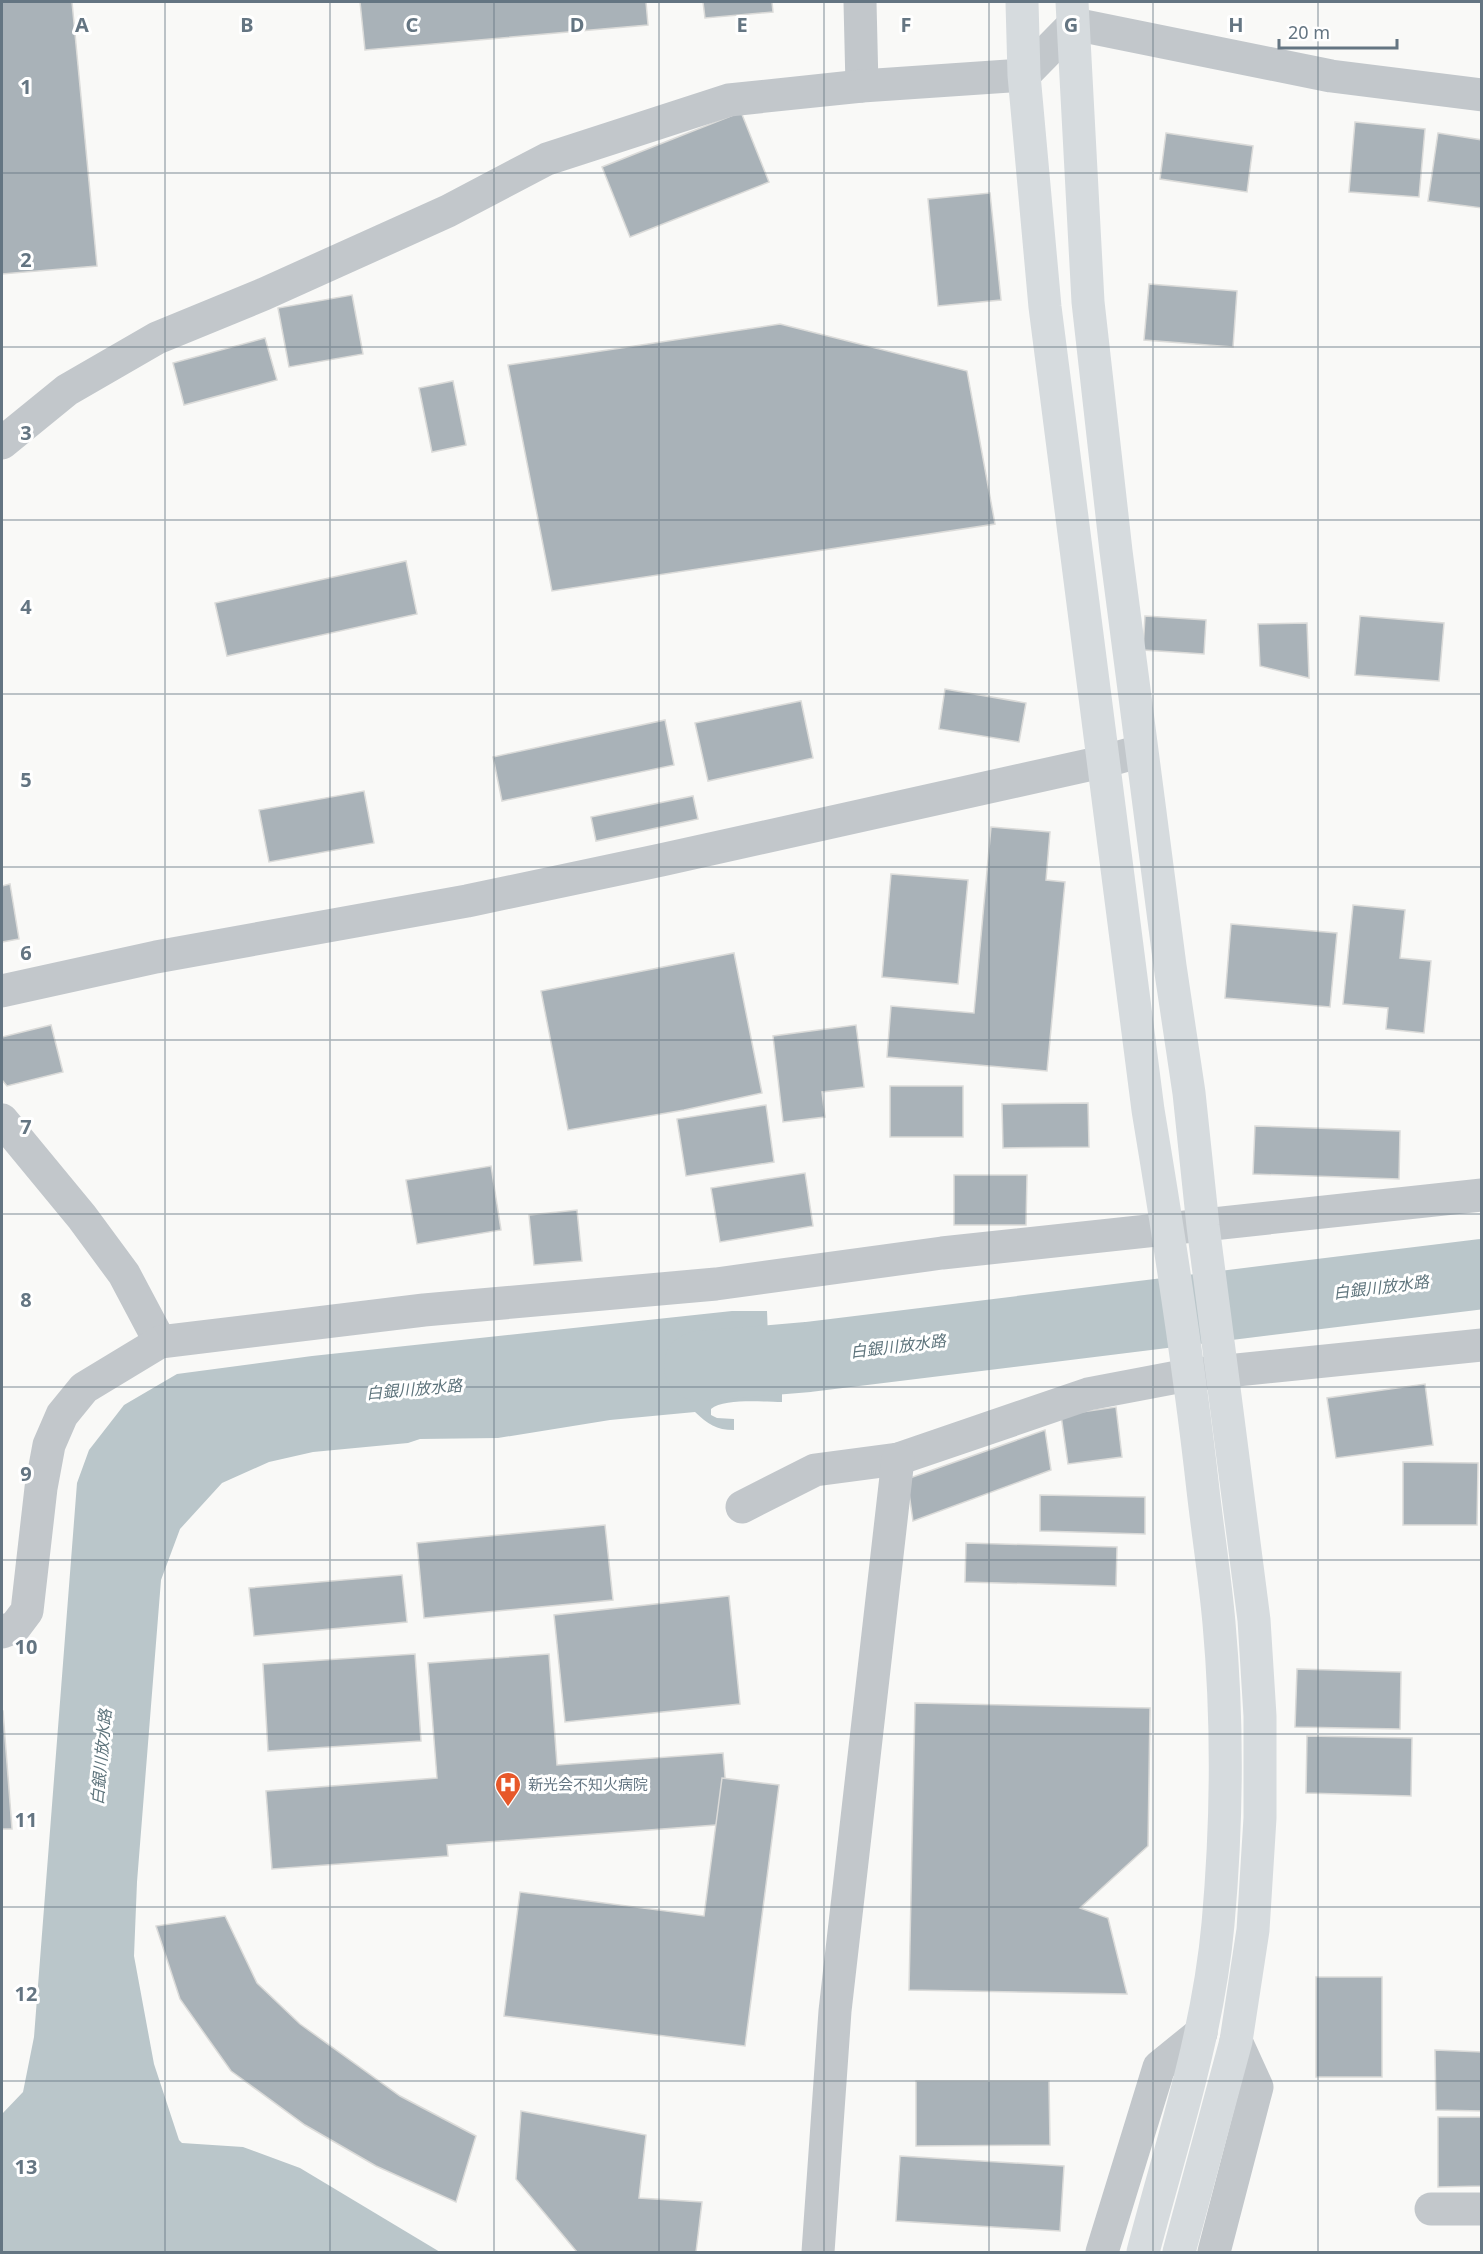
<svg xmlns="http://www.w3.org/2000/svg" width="1483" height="2254" font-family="'Noto Sans','Noto Sans JP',sans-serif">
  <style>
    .water { fill: #bac6ca }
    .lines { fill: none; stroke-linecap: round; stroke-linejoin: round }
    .river { stroke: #bac6ca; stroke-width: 70 }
    .building { fill: #a9b2b8; stroke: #dbdbd9; stroke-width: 1.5 }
    .street { stroke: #c2c7cb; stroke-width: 33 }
    .secondary { stroke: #d6dbde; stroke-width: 33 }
    .grid { fill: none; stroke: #647582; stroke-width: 1.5; stroke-opacity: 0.55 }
    .labels { text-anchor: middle; stroke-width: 6; stroke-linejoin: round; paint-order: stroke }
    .poi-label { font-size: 15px; fill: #647582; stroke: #fff; text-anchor: start }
    .water-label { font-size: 16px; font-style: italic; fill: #5e747c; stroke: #fff }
    .grid-label { font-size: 20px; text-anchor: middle; font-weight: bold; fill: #647582; stroke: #fff; stroke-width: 6; stroke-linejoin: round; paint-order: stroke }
  </style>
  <rect width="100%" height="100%" fill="#f9f9f7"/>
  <!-- water -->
  <path class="water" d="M732,1311h35l1,25 28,-1 2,49 -16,1v17c-17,0 -58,-4 -71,7v6l6,3 17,1v11c-18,0 -26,-6 -39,-18l-85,8 -112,18 -78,1 -12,4 -95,9 -44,10 -47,21 -42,46 -19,51 -24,302 -3,74 20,108 25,76 3,3 61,4 57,21 140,84h-438v-138l21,-22 11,-55 43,-554 12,-33 35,-45 53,-31 135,-18z"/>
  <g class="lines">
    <!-- river -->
    <polyline class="river" points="699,1366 808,1357 1482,1274"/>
  </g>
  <!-- building -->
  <g class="building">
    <polygon points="2,2 72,2 97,266 2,274"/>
    <polygon points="360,2 646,2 648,25 365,50"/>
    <polygon points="703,2 772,2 773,12 705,18"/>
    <polygon points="741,112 769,182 630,237 602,167"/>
    <polygon points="1355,122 1425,129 1419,197 1349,192"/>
    <polygon points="1166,133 1253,146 1247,192 1160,179"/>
    <polygon points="1438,133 1482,140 1482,208 1428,201"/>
    <polygon points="990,193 1001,300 938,306 928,199"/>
    <polygon points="1149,284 1237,291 1233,347 1144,340"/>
    <polygon points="352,295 363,354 289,367 278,308"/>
    <polygon points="780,324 967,371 995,524 552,591 508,365"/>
    <polygon points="265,338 277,380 184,405 173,363"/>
    <polygon points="453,381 466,445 432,452 419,388"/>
    <polygon points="406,561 417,614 227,656 215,603"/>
    <polygon points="1145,616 1206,620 1204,654 1143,650"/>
    <polygon points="1360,616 1444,623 1439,681 1355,675"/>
    <polygon points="1307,623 1309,678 1260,666 1258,624"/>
    <polygon points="945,689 1026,703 1019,742 939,729"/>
    <polygon points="801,701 813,758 708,781 695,723"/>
    <polygon points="665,720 674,765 502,801 493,757"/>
    <polygon points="364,791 374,843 269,862 259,810"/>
    <polygon points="693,796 698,819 596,841 591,817"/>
    <polygon points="991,827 1050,832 1046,880 1065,882 1047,1071 887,1057 891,1006 974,1013"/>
    <polygon points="891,874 968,880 958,984 882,977"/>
    <polygon points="10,884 19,939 2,942 2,886"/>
    <polygon points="1353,905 1405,910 1400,958 1431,961 1424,1033 1386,1029 1388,1008 1343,1004"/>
    <polygon points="1231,924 1337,933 1330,1007 1225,998"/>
    <polygon points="734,953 762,1093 684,1110 568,1130 541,991"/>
    <polygon points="51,1025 63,1072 7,1086 2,1080 2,1037"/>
    <polygon points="856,1025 864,1087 822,1092 825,1117 783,1122 773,1036"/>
    <rect x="890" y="1086" width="73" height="51"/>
    <polygon points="1088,1103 1089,1147 1003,1148 1002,1104"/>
    <polygon points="766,1105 774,1162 686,1176 677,1119"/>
    <polygon points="1255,1126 1400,1131 1399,1179 1253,1174"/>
    <polygon points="491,1166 501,1230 417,1244 406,1180"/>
    <polygon points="805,1173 813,1226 720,1242 711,1188"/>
    <polygon points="954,1175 1027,1175 1026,1225 954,1225"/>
    <polygon points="577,1210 582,1261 534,1265 529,1215"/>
    <polygon points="1425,1384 1433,1445 1336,1458 1327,1398"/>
    <polygon points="1116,1407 1122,1457 1068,1464 1061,1415"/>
    <polygon points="1045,1430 1051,1470 913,1521 907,1479"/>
    <polygon points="1403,1462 1478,1463 1477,1525 1403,1525"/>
    <polygon points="1040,1495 1145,1497 1145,1534 1040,1531"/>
    <polygon points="605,1525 613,1600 424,1618 417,1543"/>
    <polygon points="966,1543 1117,1547 1116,1586 965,1582"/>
    <polygon points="402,1575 407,1622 254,1636 249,1588"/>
    <polygon points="729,1596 740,1704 565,1722 554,1615"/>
    <polygon points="415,1654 421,1741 268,1751 263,1664"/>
    <polygon points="549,1654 557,1765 723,1753 729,1824 447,1845 448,1856 272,1869 266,1791 437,1778 428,1663"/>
    <polygon points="1297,1669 1401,1672 1400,1729 1295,1727"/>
    <polygon points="915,1703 1150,1708 1148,1846 1080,1908 1108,1918 1127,1994 909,1990"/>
    <polygon points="2,1711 3,1711 12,1829 2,1829"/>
    <polygon points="1307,1736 1412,1738 1411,1796 1306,1793"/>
    <polygon points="722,1778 779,1785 745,2046 504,2016 520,1892 704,1916"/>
    <polygon points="225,1916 257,1983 300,2024 400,2096 476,2136 456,2202 376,2166 305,2125 231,2071 180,1999 156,1926"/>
    <rect x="1316" y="1977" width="66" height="100"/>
    <polygon points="1435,2050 1482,2052 1482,2111 1436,2110"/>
    <polygon points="916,2081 1049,2081 1050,2145 916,2146"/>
    <polygon points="521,2111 646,2135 639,2198 702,2202 696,2252 577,2252 516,2179"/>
    <polygon points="1438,2117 1482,2117 1482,2186 1438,2187"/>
    <polygon points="900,2156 1064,2166 1060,2231 896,2221"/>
  </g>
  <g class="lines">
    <!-- street -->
    <g class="street">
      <polyline points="860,2 862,86"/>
      <polyline points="2,443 67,390 157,338 264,294 448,211 547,159 729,100 862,86 1024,75 1074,24 1331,76 1482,95"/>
      <polyline points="2,991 156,957 467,901 661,860 1102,762 1141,751"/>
      <polyline points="2,1120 82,1217 124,1274 160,1342"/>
      <polyline points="742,1507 815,1470 898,1459 1088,1394 1188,1375 1482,1345"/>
      <polyline points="2,1632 15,1627 27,1611 41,1488 49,1445 62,1415 84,1388 160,1342 424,1310 716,1284 942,1253 1482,1195"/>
      <polyline points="1431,2209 1482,2209"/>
      <polyline points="818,2252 835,2011 898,1459"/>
      <polyline points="1102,2252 1159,2067 1201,2033"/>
      <polyline points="1214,2252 1257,2087 1236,2041"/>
    </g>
    <!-- secondary -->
    <g class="secondary">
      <path d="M1022,2l2,73 21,232 103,803c21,126 41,253 55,380 5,44 12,88 16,133 9,100 8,201 -1,301 -10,112 -47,221 -75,328"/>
      <polyline points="1072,2 1088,302 1116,551 1170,966 1189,1093 1203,1226 1254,1620 1260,1716 1260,1818 1253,1930 1236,2041 1179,2252"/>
    </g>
  </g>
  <!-- grid -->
  <path class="grid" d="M165,2v2250M330,2v2250M494,2v2250M659,2v2250M824,2v2250M989,2v2250M1153,2v2250M1318,2v2250M2,173h1480M2,347h1480M2,520h1480M2,694h1480M2,867h1480M2,1040h1480M2,1214h1480M2,1387h1480M2,1560h1480M2,1734h1480M2,1907h1480M2,2081h1480"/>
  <!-- icons -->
  <defs>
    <symbol id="hospital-pin" viewBox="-11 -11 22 30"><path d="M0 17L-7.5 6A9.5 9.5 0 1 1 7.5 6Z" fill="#e7582a" stroke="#fff"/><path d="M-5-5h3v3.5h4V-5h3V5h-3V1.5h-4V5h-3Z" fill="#fff"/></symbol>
  </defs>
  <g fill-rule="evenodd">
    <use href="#hospital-pin" x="493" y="1770" width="30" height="40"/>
  </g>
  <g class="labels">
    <!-- poi labels -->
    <g class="poi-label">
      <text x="528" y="1790">新光会不知火病院</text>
    </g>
    <!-- water labels -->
    <g class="water-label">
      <text transform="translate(1381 1287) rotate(-7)" y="6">白銀川放水路</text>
      <text transform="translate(898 1346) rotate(-7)" y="6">白銀川放水路</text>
      <text transform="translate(414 1389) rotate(-5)" y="6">白銀川放水路</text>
      <text transform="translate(101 1757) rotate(-85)" y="6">白銀川放水路</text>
    </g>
  </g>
  <g class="grid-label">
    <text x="82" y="32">A</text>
    <text x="247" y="32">B</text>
    <text x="412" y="32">C</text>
    <text x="577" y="32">D</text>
    <text x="742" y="32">E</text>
    <text x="906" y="32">F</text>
    <text x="1071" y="32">G</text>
    <text x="1236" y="32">H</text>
    <text x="26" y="94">1</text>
    <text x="26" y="267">2</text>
    <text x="26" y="440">3</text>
    <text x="26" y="614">4</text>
    <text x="26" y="787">5</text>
    <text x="26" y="960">6</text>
    <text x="26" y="1134">7</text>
    <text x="26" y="1307">8</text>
    <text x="26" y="1481">9</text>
    <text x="26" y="1654">10</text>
    <text x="26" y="1827">11</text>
    <text x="26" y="2001">12</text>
    <text x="26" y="2174">13</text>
  </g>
  <!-- border -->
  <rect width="1483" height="2254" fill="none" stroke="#647582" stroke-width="6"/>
  <!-- scale -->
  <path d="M1279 39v9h118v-9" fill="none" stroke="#647582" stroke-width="3"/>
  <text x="1288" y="39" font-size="18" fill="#647582" stroke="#ffffff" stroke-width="4.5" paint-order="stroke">20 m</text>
</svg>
